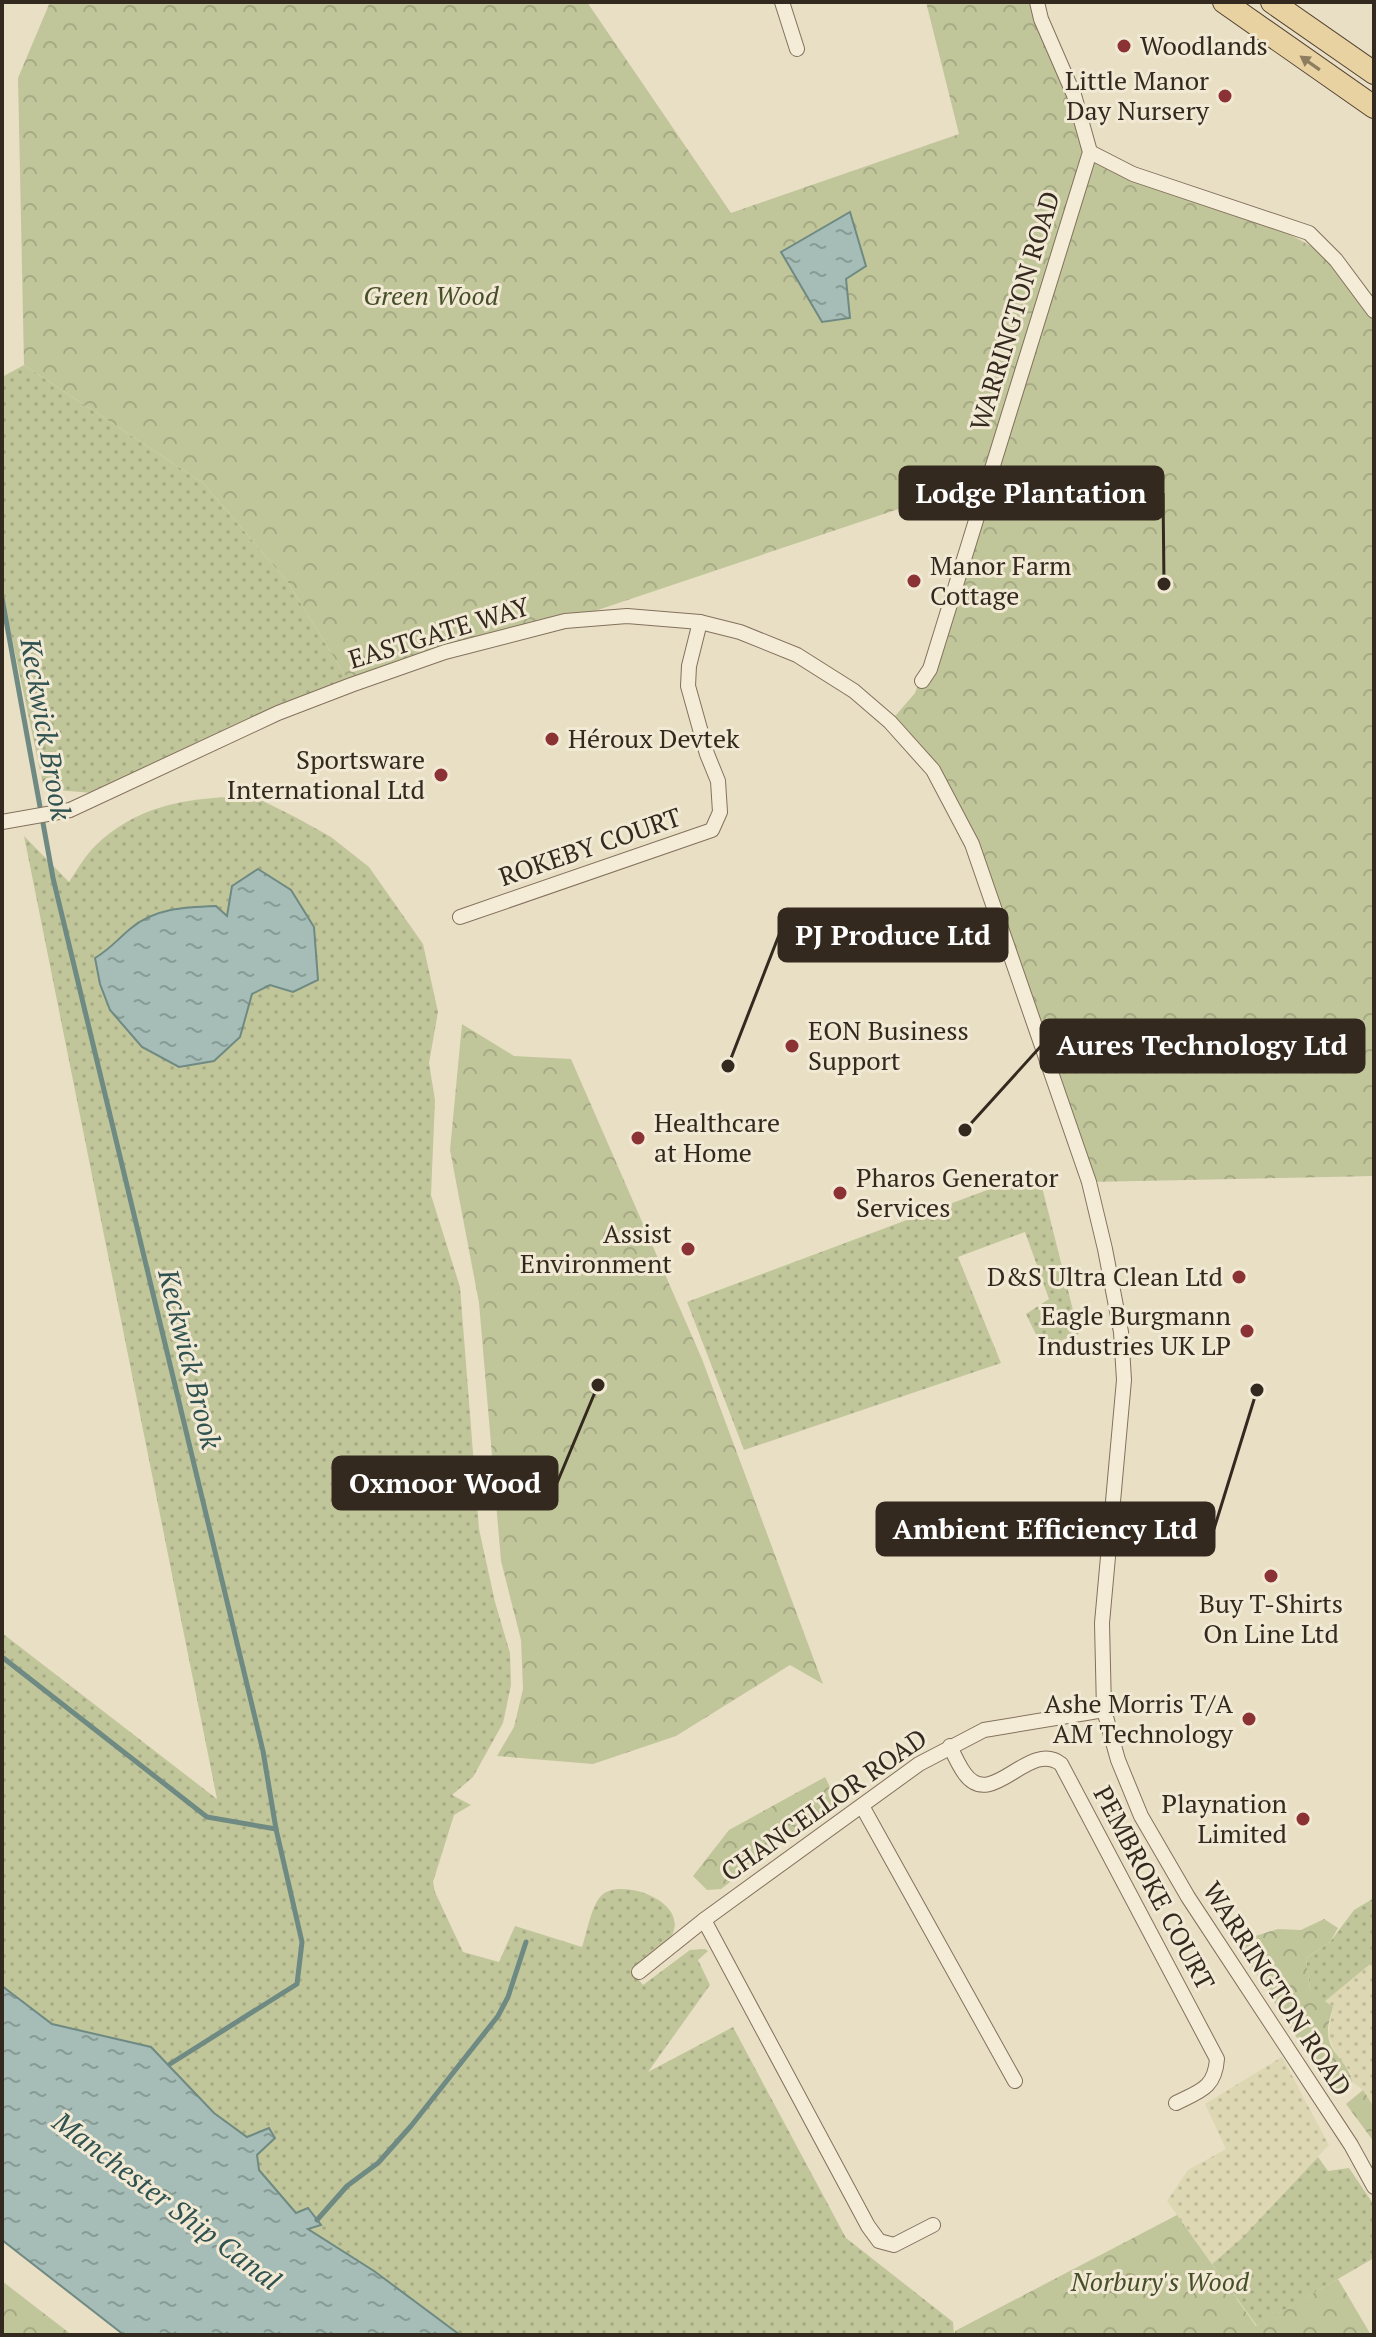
<svg xmlns="http://www.w3.org/2000/svg" width="1376" height="2337" font-family="'PT Serif',serif">
  <style>
    .farmland { fill: url(#farmland-dots) }
    .grass { fill: url(#grass-dots) }
    .forest { fill: url(#forest-crowns) }
    .water { fill: url(#water-ripples); stroke: #6e8a83; stroke-width: 2 }
    .lines { fill: none; stroke-linecap: round; stroke-linejoin: round }
    .stream { stroke: #6e8a83; stroke-width: 5 }
    .street-casing { stroke: #83715d; stroke-width: 16 }
    .primary-casing { stroke: #514031; stroke-width: 24 }
    .street { stroke: #f5ecd7; stroke-width: 14 }
    .primary { stroke: #e9d2a1; stroke-width: 22 }
    .oneway { fill: #8e7e60 }
    .poi-dot { fill: #8b3334; stroke: #f2e9d4; stroke-width: 3 }
    .labels { text-anchor: middle; stroke-width: 6; stroke-linejoin: round; paint-order: stroke }
    .poi-label { font-size: 26px; fill: #34291f; stroke: #f2e9d4; text-anchor: end }
    .park-label { font-size: 26px; font-style: italic; fill: #454f28; stroke: #f2e9d4 }
    .street-label { font-size: 26px; fill: #34291f; stroke: #f2e9d4 }
    .water-label { font-size: 28px; font-style: italic; fill: #305250; stroke: #f2e9d4 }
    .leader { fill: none; stroke: #34291f; stroke-width: 3 }
    .callout-dot { fill: #34291f; stroke: #f2e9d4; stroke-width: 3 }
    .callout { fill: #34291f; stroke: #34291f; stroke-width: 3 }
    .callout-label { font-size: 28px; text-anchor: middle; font-weight: bold; fill: #fff }
  </style>
  <defs>
    <pattern id="farmland-dots" width="8" height="8" patternUnits="userSpaceOnUse" patternTransform="scale(2)"><rect width="8" height="8" fill="#ded7b3"/><path d="M2 2h.1M6 6h.1" fill="none" stroke="#bfb99a" stroke-width="1.8" stroke-linecap="round"/></pattern>
    <pattern id="grass-dots" width="8" height="8" patternUnits="userSpaceOnUse" patternTransform="scale(2)"><rect width="8" height="8" fill="#c1c69a"/><path d="M2 2h.1M6 6h.1" fill="none" stroke="#a6aa84" stroke-width="1.8" stroke-linecap="round"/></pattern>
    <pattern id="forest-crowns" width="20" height="18" patternUnits="userSpaceOnUse" patternTransform="scale(2)"><rect width="20" height="18" fill="#c1c69a"/><path d="M2 6a3 3 0 1 1 6 0M12 15a3 3 0 1 1 6 0" fill="none" stroke="#a6aa84"/></pattern>
    <pattern id="water-ripples" width="26" height="14" patternUnits="userSpaceOnUse" patternTransform="scale(2)"><rect width="26" height="14" fill="#a6bdb7"/><path d="M2 4q2-2 4 0t4 0M15 11q2-2 4 0t4 0" fill="none" stroke="#889a94"/></pattern>
  </defs>
  <rect width="100%" height="100%" fill="#e9dfc5"/>
  <!-- farmland -->
  <g class="farmland">
    <polygon points="1374,1961 1374,2107 1363,2090 1352,2082 1350,2071 1337,2056 1328,2035 1333,2008 1324,2002"/>
    <polygon points="1282,2057 1329,2145 1242,2238 1212,2264 1167,2201 1188,2170 1226,2149 1205,2104"/>
  </g>
  <!-- grass -->
  <g class="grass">
    <polygon points="24,365 203,483 287,581 351,685 105,794 44,789 2,592 2,377"/>
    <path d="M235,797l26,3 36,18 34,19 38,30 54,77 15,68 -9,51 6,37 -4,95 29,92 19,242 16,73 15,51 1,32 -8,38 -30,54 -21,18 19,10 -17,10 -21,67 2,10 28,60 36,10 16,-36 67,21c5,-14 9,-42 20,-52 19,-17 84,5 71,38 -6,15 -31,26 -42,37l12,15 47,-35 15,-1 3,2 -10,9 12,25 -62,87 85,-45 113,211 107,84 1,13h-493l-87,-64 -67,-43 14,-2 -12,-18 -13,6 -38,-44 -1,-15 17,-17 -27,-1 -13,-8 -20,-16 -63,-66 -99,-23 -50,-38v-353l215,166 -193,-963 45,46c8,-12 16,-26 26,-36 39,-38 87,-48 140,-49z"/>
    <polygon points="1038,1171 1079,1334 1042,1347 1026,1314 1049,1299 1025,1232 958,1257 1001,1363 744,1450 687,1302"/>
    <polygon points="1374,1898 1374,1961 1324,2002 1310,1990 1306,1958 1330,1942 1354,1910"/>
    <polygon points="1318,2157 1328,2171 1349,2168 1374,2205 1374,2258 1257,2326 1212,2264 1242,2238"/>
  </g>
  <!-- forest -->
  <g class="forest">
    <polygon points="50,2 587,2 731,213 959,134 926,2 1037,2 1090,152 1246,210 1336,260 1374,311 1374,1176 1089,1182 972,844 933,770 890,722 915,693 994,477 565,621 351,685 287,581 203,483 24,365 18,78"/>
    <polygon points="462,1024 514,1056 571,1059 702,1359 823,1684 790,1665 676,1736 593,1764 497,1756 514,1727 523,1689 521,1640 501,1561 479,1303 450,1150"/>
    <polygon points="825,1777 837,1801 721,1889 707,1890 693,1876 729,1830"/>
    <path d="M1324,1919l14,9 -8,14 -24,16 4,32 23,17c-2,8 -6,19 -5,27 1,20 22,29 24,48l-20,11 -94,-148 14,-8 26,-8 23,1z"/>
    <polygon points="1363,2090 1374,2107 1374,2142 1346,2104"/>
    <polygon points="1177,2215 1256,2326 1338,2279 1371,2335 954,2335 955,2331"/>
    <polygon points="2,2281 72,2335 2,2335"/>
  </g>
  <!-- water -->
  <g class="water">
    <polygon points="850,212 866,266 846,279 850,318 822,322 781,252"/>
    <path d="M258,869l33,21 23,37 4,53 -25,12 -23,-7 -18,9 -12,43 -26,24 -35,6 -37,-20 -32,-37 -10,-26 -5,-26c14,-8 23,-19 35,-29 24,-21 56,-22 86,-23l11,10 5,-30z"/>
    <polygon points="2,1986 52,2024 151,2047 214,2113 247,2137 269,2128 275,2138 257,2155 259,2170 296,2213 308,2208 321,2225 308,2229 374,2271 460,2335 124,2335 2,2240"/>
  </g>
  <g class="lines">
    <!-- stream -->
    <g class="stream">
      <polyline points="2,598 53,878 263,1751 276,1829 302,1942 297,1984 170,2064"/>
      <polyline points="2,1657 207,1817 276,1829"/>
      <polyline points="317,2220 347,2186 378,2163 411,2126 498,2016 508,1997 526,1942"/>
    </g>
    <defs>
      <g id="street">
        <polyline points="782,2 797,49"/>
        <polyline points="1090,152 1133,174 1309,233 1336,260 1374,311"/>
        <polyline points="922,681 930,669 1090,152 1074,95 1041,19 1037,2"/>
        <polyline points="2,822 70,810 278,713 351,685 445,652 565,621 627,616 700,622 740,632 797,655 854,691 890,722 933,770 972,844 1089,1182 1105,1249 1121,1332 1124,1380 1102,1623 1104,1710 1118,1760 1141,1816 1188,1897 1351,2145 1374,2187"/>
        <polyline points="460,917 712,830 720,812 718,781 707,754 688,686 689,666 700,622"/>
        <path d="M950,1746c4,9 9,20 15,28 27,37 64,-35 96,-10l156,295c-2,29 -17,32 -41,44"/>
        <polyline points="862,1806 1015,2081"/>
        <polyline points="704,1920 868,2226 879,2241 894,2245 933,2225"/>
        <polyline points="639,1972 704,1920 919,1764 984,1730 1104,1710"/>
      </g>
      <g id="primary">
        <polyline points="1224,2 1374,107"/>
        <polyline points="1272,2 1374,73"/>
      </g>
    </defs>
    <!-- street casing -->
    <use href="#street" class="street-casing"/>
    <!-- primary casing -->
    <use href="#primary" class="primary-casing"/>
    <!-- street -->
    <use href="#street" class="street"/>
    <!-- primary -->
    <use href="#primary" class="primary"/>
  </g>
  <!-- one-way arrows -->
  <defs><path id="oneway-solid" d="M-6-.8H1V-3.2L6.5 0L1 3.2V.8H-6Z" transform="scale(2)"/></defs>
  <use class="oneway" href="#oneway-solid" transform="translate(1310 63) rotate(-145)"/>
  <!-- markers -->
  <g class="poi-dot">
    <circle cx="1124" cy="46" r="8"/>
    <circle cx="1225" cy="96" r="8"/>
    <circle cx="914" cy="581" r="8"/>
    <circle cx="552" cy="739" r="8"/>
    <circle cx="441" cy="775" r="8"/>
    <circle cx="792" cy="1046" r="8"/>
    <circle cx="638" cy="1138" r="8"/>
    <circle cx="840" cy="1193" r="8"/>
    <circle cx="688" cy="1249" r="8"/>
    <circle cx="1239" cy="1277" r="8"/>
    <circle cx="1247" cy="1331" r="8"/>
    <circle cx="1271" cy="1576" r="8"/>
    <circle cx="1249" cy="1719" r="8"/>
    <circle cx="1303" cy="1819" r="8"/>
  </g>
  <g class="labels">
    <!-- poi labels -->
    <g class="poi-label">
      <text x="1140" y="55" text-anchor="start">Woodlands</text>
      <text x="1209" y="90">Little Manor<tspan x="1209" dy="30">Day Nursery</tspan></text>
      <text x="930" y="575" text-anchor="start">Manor Farm<tspan x="930" dy="30">Cottage</tspan></text>
      <text x="568" y="748" text-anchor="start">Héroux Devtek</text>
      <text x="425" y="769">Sportsware<tspan x="425" dy="30">International Ltd</tspan></text>
      <text x="808" y="1040" text-anchor="start">EON Business<tspan x="808" dy="30">Support</tspan></text>
      <text x="654" y="1132" text-anchor="start">Healthcare<tspan x="654" dy="30">at Home</tspan></text>
      <text x="856" y="1187" text-anchor="start">Pharos Generator<tspan x="856" dy="30">Services</tspan></text>
      <text x="672" y="1243">Assist<tspan x="672" dy="30">Environment</tspan></text>
      <text x="1223" y="1286">D&amp;S Ultra Clean Ltd</text>
      <text x="1231" y="1325">Eagle Burgmann<tspan x="1231" dy="30">Industries UK LP</tspan></text>
      <text x="1271" y="1613" text-anchor="middle">Buy T-Shirts<tspan x="1271" dy="30">On Line Ltd</tspan></text>
      <text x="1233" y="1713">Ashe Morris T/A<tspan x="1233" dy="30">AM Technology</tspan></text>
      <text x="1287" y="1813">Playnation<tspan x="1287" dy="30">Limited</tspan></text>
    </g>
    <!-- park labels -->
    <g class="park-label">
      <text x="431" y="305">Green Wood</text>
      <text x="1160" y="2291">Norbury's Wood</text>
    </g>
    <!-- street labels -->
    <g class="street-label">
      <text transform="translate(1015 311) rotate(-73)" y="9">WARRINGTON ROAD</text>
      <text transform="translate(439 633) rotate(-17)" y="9">EASTGATE WAY</text>
      <text transform="translate(590 847) rotate(-19)" y="9">ROKEBY COURT</text>
      <text transform="translate(824 1805) rotate(-35)" y="9">CHANCELLOR ROAD</text>
      <text transform="translate(1154 1888) rotate(62)" y="9">PEMBROKE COURT</text>
      <text transform="translate(1277 1989) rotate(57)" y="9">WARRINGTON ROAD</text>
    </g>
    <!-- water labels -->
    <g class="water-label">
      <text transform="translate(46 729) rotate(80)" y="10">Keckwick Brook</text>
      <text transform="translate(190 1359) rotate(76)" y="10">Keckwick Brook</text>
      <text transform="translate(167 2201) rotate(37)" y="10">Manchester Ship Canal</text>
    </g>
  </g>
  <!-- callouts -->
  <path class="leader" d="M1164 584L1163 493M728 1066L779 935M965 1130L1041 1046M598 1385L557 1483M1257 1390L1214 1529"/>
  <g class="callout-dot">
    <circle cx="1164" cy="584" r="8"/>
    <circle cx="728" cy="1066" r="8"/>
    <circle cx="965" cy="1130" r="8"/>
    <circle cx="598" cy="1385" r="8"/>
    <circle cx="1257" cy="1390" r="8"/>
  </g>
  <g class="callout">
    <rect x="900" y="467" width="263" height="52" rx="8"/>
    <rect x="779" y="909" width="228" height="52" rx="8"/>
    <rect x="1041" y="1020" width="323" height="52" rx="8"/>
    <rect x="333" y="1457" width="224" height="52" rx="8"/>
    <rect x="877" y="1503" width="337" height="52" rx="8"/>
  </g>
  <g class="callout-label">
    <text x="1031" y="503">Lodge Plantation</text>
    <text x="893" y="945">PJ Produce Ltd</text>
    <text x="1202" y="1055">Aures Technology Ltd</text>
    <text x="445" y="1493">Oxmoor Wood</text>
    <text x="1045" y="1539">Ambient Efficiency Ltd</text>
  </g>
  <!-- border -->
  <rect width="1376" height="2337" fill="none" stroke="#34291f" stroke-width="8"/>
</svg>
